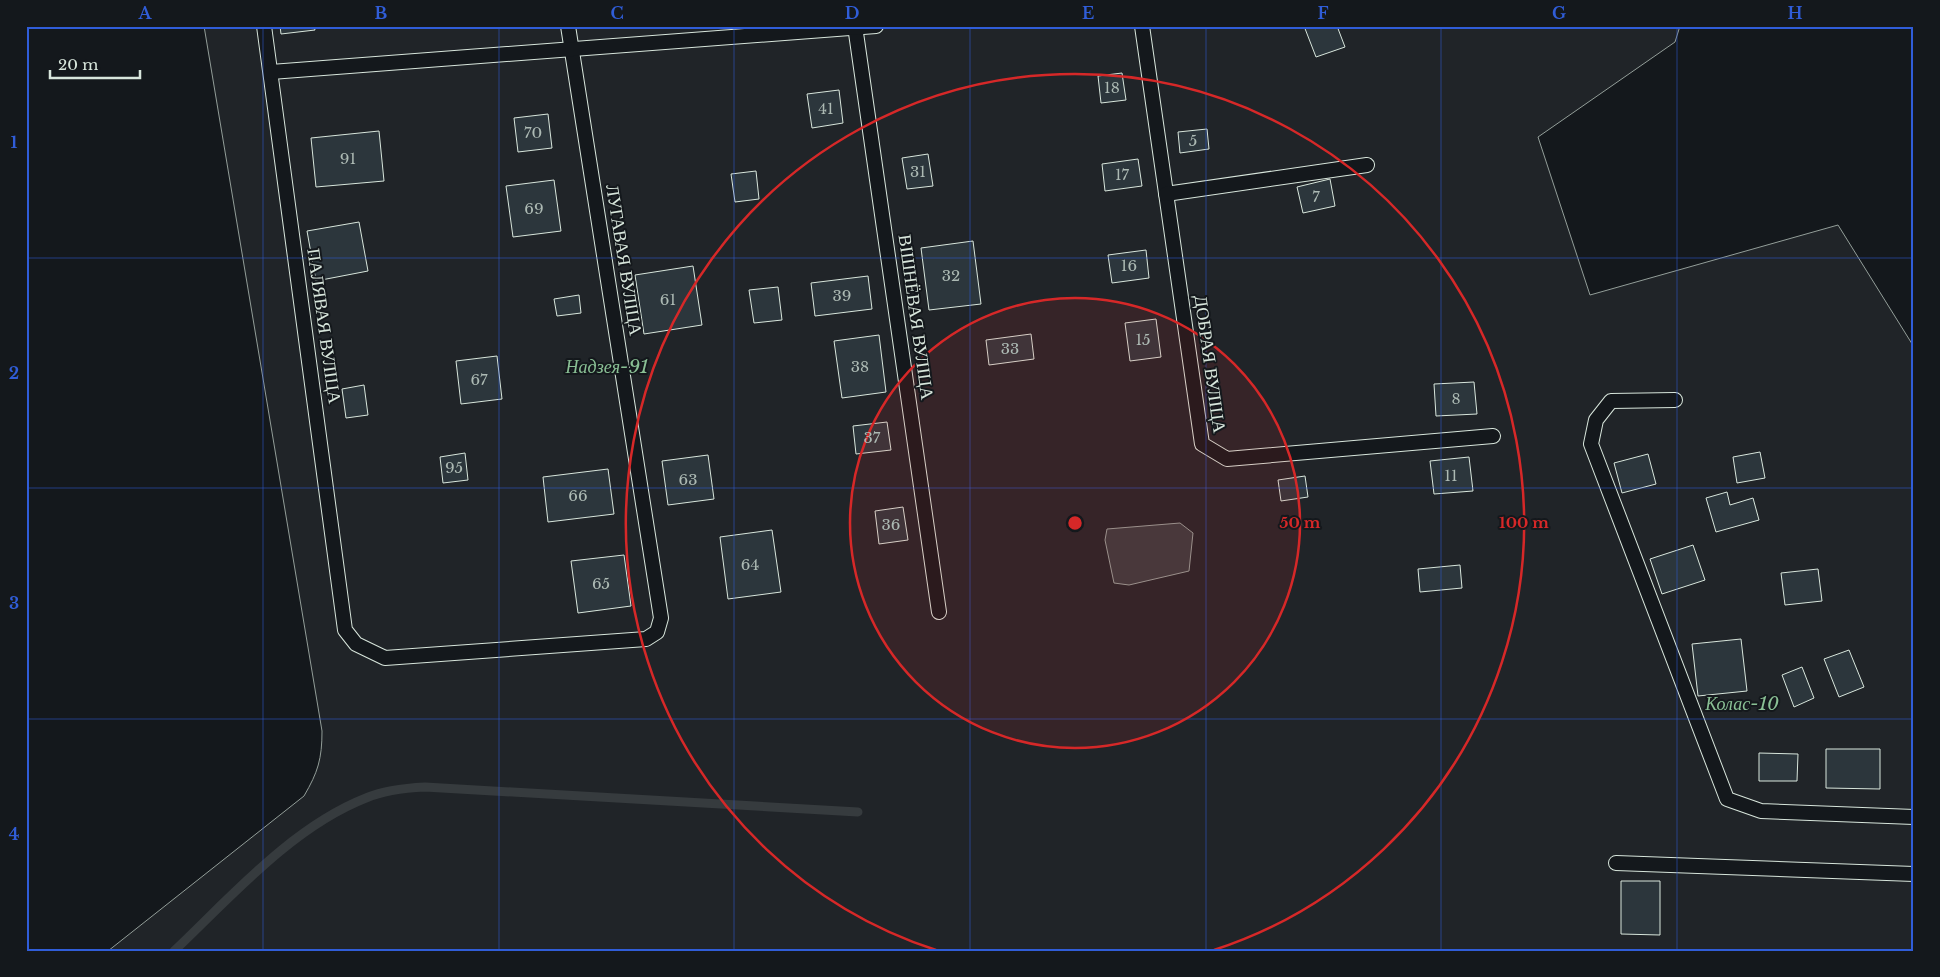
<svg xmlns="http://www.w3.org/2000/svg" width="1940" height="977" font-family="'Libre Baskerville',serif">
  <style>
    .green { fill: #202428; stroke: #939e99 }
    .water { fill: #363b3e; stroke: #939e99 }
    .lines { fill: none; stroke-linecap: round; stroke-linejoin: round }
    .stream { stroke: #363b3e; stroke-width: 9 }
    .building { fill: #2c363c; stroke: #d8e6dc }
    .service-casing { stroke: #d8e6dc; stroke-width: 16 }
    .service { stroke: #14181c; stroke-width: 14 }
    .grid { fill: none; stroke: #305dd8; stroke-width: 1; stroke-opacity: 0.55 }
    .ring { fill: none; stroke: #d62828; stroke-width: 2.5 }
    .labels { text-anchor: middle; stroke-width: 4; stroke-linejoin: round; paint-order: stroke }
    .number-label { font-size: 15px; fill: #adbab4 }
    .street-label { font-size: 18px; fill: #d8e6dc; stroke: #14181c }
    .park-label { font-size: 18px; font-style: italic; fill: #8ac095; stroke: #14181c }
    .centre { fill: #d62828; stroke: #14181c; stroke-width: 2.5 }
    .ring-label { font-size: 15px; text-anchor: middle; font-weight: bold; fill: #d62828; stroke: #14181c; stroke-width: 4; stroke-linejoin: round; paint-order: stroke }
    .neatline { fill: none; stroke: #305dd8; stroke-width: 2 }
    .grid-label { font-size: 16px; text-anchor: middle; font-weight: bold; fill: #305dd8 }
  </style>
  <rect width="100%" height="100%" fill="#14181c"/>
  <!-- green -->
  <path class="green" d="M204,26h1476l-5,16 -137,95 52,158 248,-70 76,122v604h-1806l196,-155c14,-24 18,-37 18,-65z"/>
  <!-- water -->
  <polygon class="water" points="1180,523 1193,533 1189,571 1129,585 1114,583 1105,540 1107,529"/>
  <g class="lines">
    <!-- stream -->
    <path class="stream" d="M174,951c57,-54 118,-124 192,-153 19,-8 39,-10 59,-11l433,25"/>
  </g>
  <!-- building -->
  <g class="building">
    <polygon points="280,26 314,26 315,30 281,34"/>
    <polygon points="1304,26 1337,26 1345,47 1316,57"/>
    <polygon points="1122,73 1126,100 1101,103 1098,76"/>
    <polygon points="839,90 843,123 812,128 807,94"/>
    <polygon points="548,114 552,148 518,152 514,118"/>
    <polygon points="1207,129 1209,149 1180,153 1178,132"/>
    <polygon points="379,131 384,181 316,187 311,138"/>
    <polygon points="928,154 933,186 907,189 902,158"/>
    <polygon points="1138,159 1142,186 1105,191 1102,164"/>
    <polygon points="756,171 759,199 735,202 731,174"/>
    <polygon points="1330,179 1335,206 1303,213 1297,187"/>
    <polygon points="554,180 561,231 513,237 506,186"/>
    <polygon points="359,222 368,271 316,281 307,231"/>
    <polygon points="973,241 981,304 929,310 921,248"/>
    <polygon points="1146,250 1149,278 1112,283 1108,255"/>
    <polygon points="693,266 702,325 644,334 635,275"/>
    <polygon points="868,276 872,309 815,316 811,283"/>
    <polygon points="778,287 782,320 754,323 749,290"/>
    <polygon points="579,295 581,313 557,316 554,299"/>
    <polygon points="1156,319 1161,357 1130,361 1125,323"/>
    <polygon points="1031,334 1034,359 989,365 986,340"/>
    <polygon points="879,335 886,392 842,398 834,341"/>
    <polygon points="497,356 502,399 461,404 456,361"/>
    <polygon points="1474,382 1477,414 1436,416 1434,384"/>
    <polygon points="364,385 368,415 346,418 342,389"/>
    <polygon points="887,422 891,450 856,454 853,426"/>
    <polygon points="1760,452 1765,478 1737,483 1733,457"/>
    <polygon points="465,453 468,480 443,483 440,457"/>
    <polygon points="1648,454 1656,484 1622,493 1614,463"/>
    <polygon points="708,455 714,499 668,505 662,461"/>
    <polygon points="1469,457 1473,491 1434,494 1430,461"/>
    <polygon points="608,469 614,514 548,522 543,477"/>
    <polygon points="1305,476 1308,497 1281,501 1278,480"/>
    <polygon points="1727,492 1730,505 1753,498 1759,520 1716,532 1706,498"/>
    <polygon points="903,507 908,540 879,544 875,511"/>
    <polygon points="772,530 781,592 728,599 720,537"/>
    <polygon points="1693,545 1705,580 1662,594 1650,559"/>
    <polygon points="624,555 631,606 578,613 571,561"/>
    <polygon points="1460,565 1462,588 1420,592 1418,569"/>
    <polygon points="1818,569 1822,601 1785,605 1781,573"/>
    <polygon points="1741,639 1747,691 1698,696 1692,644"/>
    <polygon points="1849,650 1864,687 1839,697 1824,659"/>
    <polygon points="1802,667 1814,698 1794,707 1782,675"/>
    <polygon points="1826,749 1880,749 1880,789 1826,788"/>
    <polygon points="1759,753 1798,754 1797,781 1759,781"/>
    <polygon points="1621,881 1660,881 1660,935 1621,934"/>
  </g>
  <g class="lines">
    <defs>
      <g id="service">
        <polyline points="264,26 345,630 356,644 385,658 646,639 657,632 661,618 568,26"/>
        <polyline points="855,26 939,612"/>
        <polyline points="1142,26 1202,444 1227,459 1493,436"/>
        <polyline points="271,72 876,26"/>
        <polyline points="1166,194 1367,165"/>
        <polyline points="1675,400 1611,401 1596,420 1591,444 1727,799 1761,811 1914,817"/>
        <polyline points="1616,863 1914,874"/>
      </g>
    </defs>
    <!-- service casing -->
    <use href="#service" class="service-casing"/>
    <!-- service -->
    <use href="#service" class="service"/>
  </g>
  <!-- grid -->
  <path class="grid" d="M263,26v925M499,26v925M734,26v925M970,26v925M1206,26v925M1441,26v925M1677,26v925M26,258h1888M26,488h1888M26,719h1888"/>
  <!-- distance rings -->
  <circle cx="1075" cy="523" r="225" fill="#d62828" fill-opacity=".12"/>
  <g class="ring">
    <circle cx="1075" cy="523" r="225"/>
    <path d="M936 950A449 449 0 1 1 1214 950"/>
  </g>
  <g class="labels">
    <!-- number labels -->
    <g class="number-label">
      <text x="1112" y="93">18</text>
      <text x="826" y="114">41</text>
      <text x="533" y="138">70</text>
      <text x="1193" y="146">5</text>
      <text x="348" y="164">91</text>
      <text x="918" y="177">31</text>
      <text x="1122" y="180">17</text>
      <text x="1316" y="202">7</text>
      <text x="534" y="214">69</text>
      <text x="1129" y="271">16</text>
      <text x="951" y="281">32</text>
      <text x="842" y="301">39</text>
      <text x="668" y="305">61</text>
      <text x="1143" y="345">15</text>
      <text x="1010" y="354">33</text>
      <text x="860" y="372">38</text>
      <text x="479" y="385">67</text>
      <text x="1456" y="404">8</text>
      <text x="872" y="443">37</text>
      <text x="454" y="473">95</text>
      <text x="1451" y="481">11</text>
      <text x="688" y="485">63</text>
      <text x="578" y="501">66</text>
      <text x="891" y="530">36</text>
      <text x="750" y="570">64</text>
      <text x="601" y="589">65</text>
    </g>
    <!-- street labels -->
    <g class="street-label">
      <text transform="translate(624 260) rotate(81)" y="6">ЛУГАВАЯ ВУЛІЦА</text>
      <text transform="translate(916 317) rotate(82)" y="6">ВІШНЁВАЯ ВУЛІЦА</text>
      <text transform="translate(324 326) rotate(82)" y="6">ПАЛЯВАЯ ВУЛІЦА</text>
      <text transform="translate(1210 364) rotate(82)" y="6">ДОБРАЯ ВУЛІЦА</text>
    </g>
    <!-- park labels -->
    <g class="park-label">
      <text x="607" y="373">Надзея-91</text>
      <text x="1742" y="710">Колас-10</text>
    </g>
  </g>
  <circle cx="1075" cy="523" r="8" class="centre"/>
  <g class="ring-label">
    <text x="1300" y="528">50 m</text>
    <text x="1524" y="528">100 m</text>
  </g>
  <!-- border -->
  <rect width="1940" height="977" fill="none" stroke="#14181c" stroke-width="55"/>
  <!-- scale -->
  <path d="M50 70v8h90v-8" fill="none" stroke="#d8e6dc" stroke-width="2.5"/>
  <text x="58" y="70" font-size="15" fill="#d8e6dc" stroke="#14181c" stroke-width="4" paint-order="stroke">20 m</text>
  <rect x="28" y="28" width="1884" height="922" class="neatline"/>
  <g class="grid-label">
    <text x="145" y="19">A</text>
    <text x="381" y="19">B</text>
    <text x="617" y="19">C</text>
    <text x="852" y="19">D</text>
    <text x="1088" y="19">E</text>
    <text x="1323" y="19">F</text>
    <text x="1559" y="19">G</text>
    <text x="1795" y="19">H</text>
    <text x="14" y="148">1</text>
    <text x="14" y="379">2</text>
    <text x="14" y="609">3</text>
    <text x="14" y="840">4</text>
  </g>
</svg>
